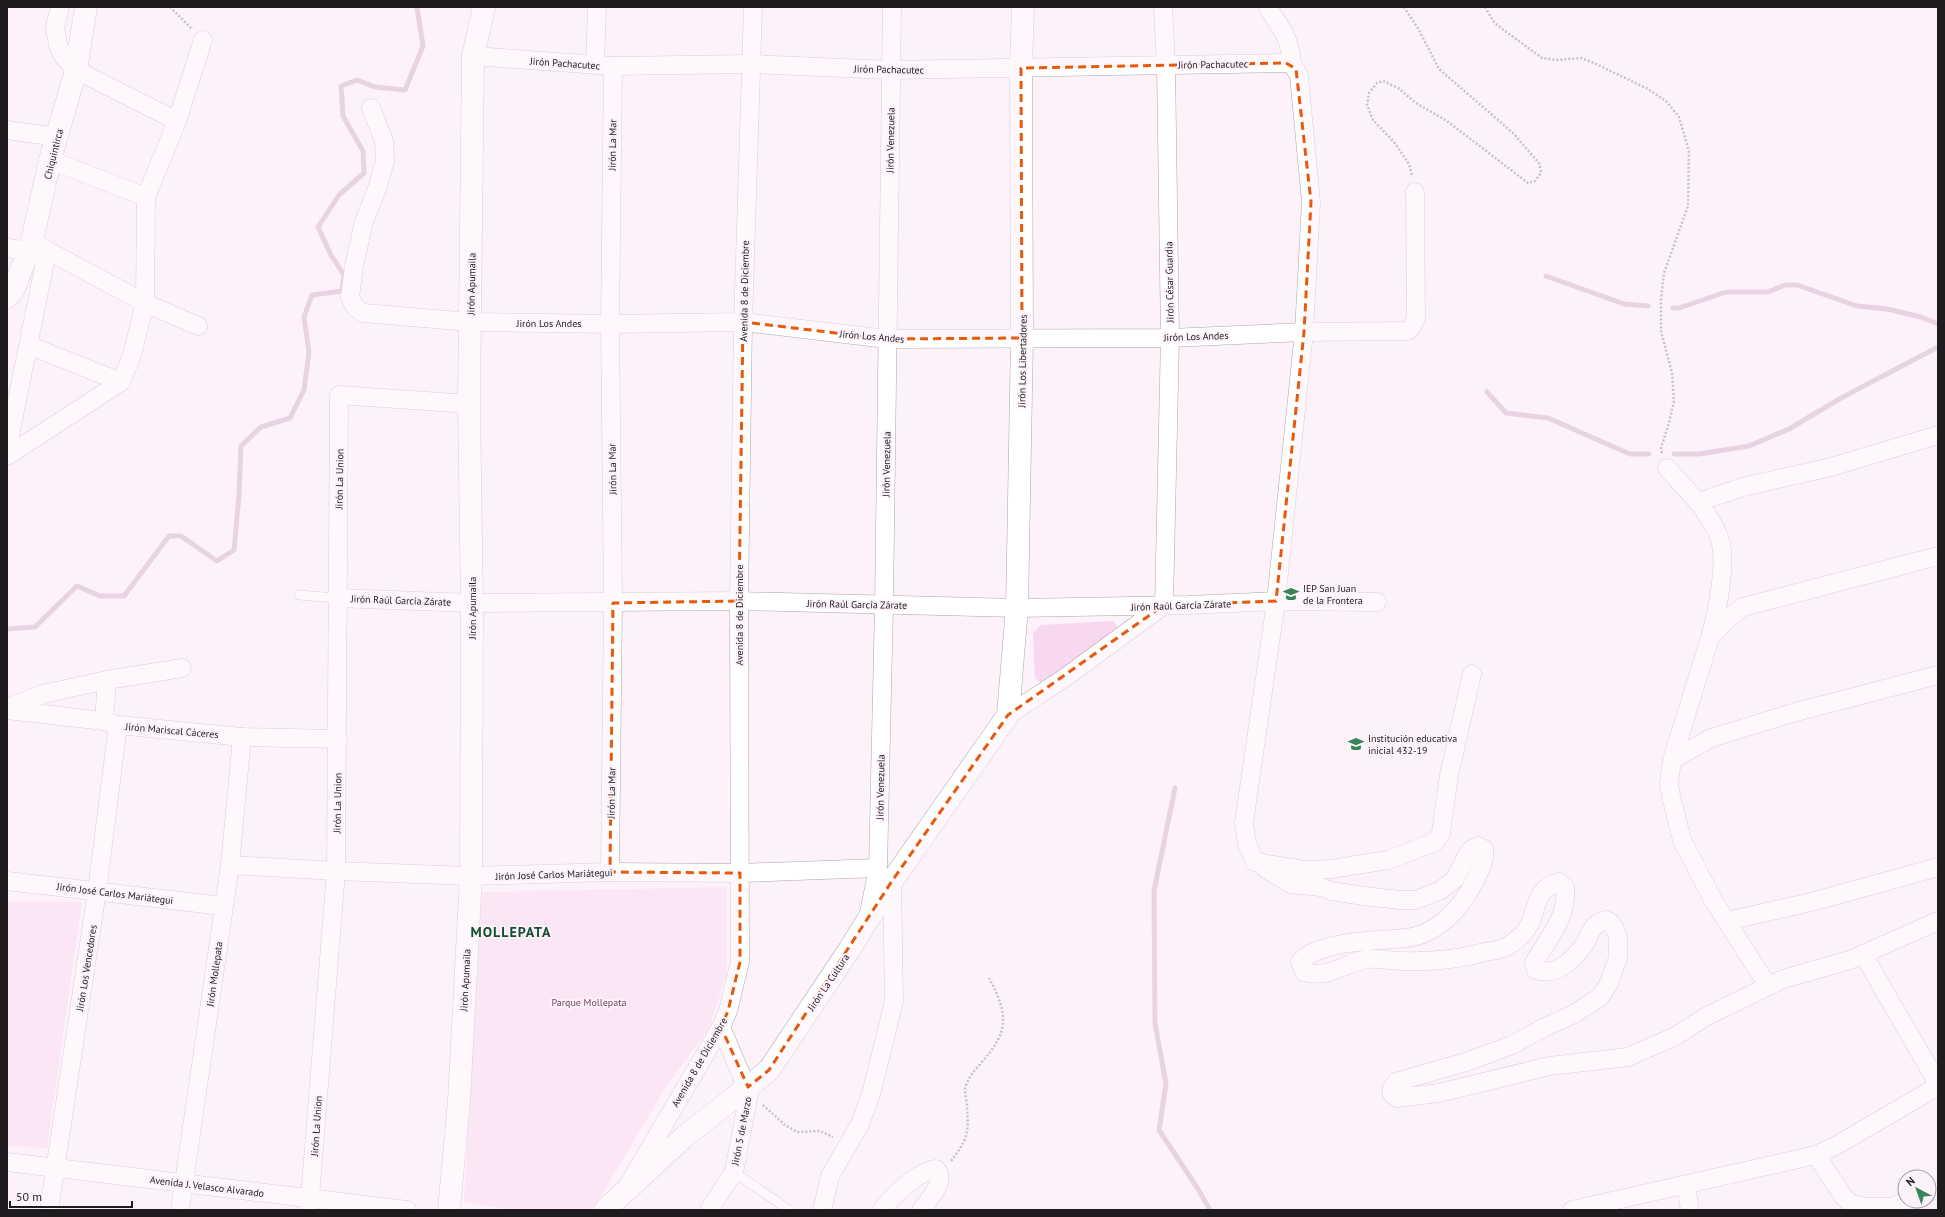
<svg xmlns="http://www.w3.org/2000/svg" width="1945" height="1217" font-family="'PT Sans',sans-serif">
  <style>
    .green { fill: #f8d7f0 }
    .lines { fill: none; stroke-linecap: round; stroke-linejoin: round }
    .stream { stroke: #cfadc6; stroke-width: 5 }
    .lane-casing { stroke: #afa5ac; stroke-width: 10 }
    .street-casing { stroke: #afa5ac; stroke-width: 19 }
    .secondary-casing { stroke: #afa5ac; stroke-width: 23 }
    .path { stroke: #8c858a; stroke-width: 2.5; stroke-dasharray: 2 2; stroke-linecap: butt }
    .lane { stroke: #fff; stroke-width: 9 }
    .street { stroke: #fff; stroke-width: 18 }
    .secondary { stroke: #fff; stroke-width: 22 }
    .marked { fill: none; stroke: #e8590c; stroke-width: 3; stroke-dasharray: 8 5; stroke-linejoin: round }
    .labels { text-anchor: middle; stroke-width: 4; stroke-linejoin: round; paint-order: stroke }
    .street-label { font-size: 10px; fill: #1f1b1e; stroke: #fdf2fa }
    .poi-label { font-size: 10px; fill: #1f1b1e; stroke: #fdf2fa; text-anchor: start }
    .park-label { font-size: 10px; fill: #734569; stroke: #fdf2fa }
    .district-label { font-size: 14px; font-weight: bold; letter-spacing: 1px; fill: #144e2f; stroke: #fdf2fa }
  </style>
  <rect width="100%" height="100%" fill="#fdf2fa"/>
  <!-- green -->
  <g class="green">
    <polygon points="1113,621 1119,630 1046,687 1035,678 1033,633 1041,625"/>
    <polygon points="727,887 727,974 709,1028 665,1088 599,1199 590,1210 508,1210 464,1201 482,892"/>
    <polygon points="7,901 82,902 47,1148 7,1146"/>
  </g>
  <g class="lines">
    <!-- stream -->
    <g class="stream">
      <polyline points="1546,276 1624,304 1648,306"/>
      <polyline points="1673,308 1679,308 1726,292 1768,292 1785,285 1797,285 1857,306 1887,309 1921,317 1938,324"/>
      <polyline points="1487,392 1506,413 1548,418 1630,454 1649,454"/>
      <polyline points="1674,454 1699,454 1749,446 1789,429 1841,398 1938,347"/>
      <polyline points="7,629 35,627 77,586 100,596 124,596 169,536 181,536 217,561 234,550 239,495 241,446 261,427 290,418 304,390 309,352 304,317 312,295 342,291 344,275 331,255 318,227 339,195 364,173 363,151 343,116 341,86 357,80 375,87 405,90 423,46 417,7"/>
      <polyline points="1175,788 1154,891 1155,1023 1166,1084 1159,1130 1198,1189 1210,1210"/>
    </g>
    <defs>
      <g id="lane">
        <polyline points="299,595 337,598"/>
        <polyline points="734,1172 789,1210"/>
      </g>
      <g id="street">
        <polyline points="60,7 55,27 58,45 63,56 76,70 177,121"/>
        <path d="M1268,8c14,21 22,30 24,56"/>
        <polyline points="473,56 613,66 750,64 891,70 1286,63 1292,64 1299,76 1311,202 1304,332 1276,601 1244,823 1247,844 1255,862 1304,870 1331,869 1388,860 1435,842 1441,833 1449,775 1472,674"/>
        <polyline points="595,64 597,7"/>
        <polyline points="371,108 384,141 385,161 378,186 364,222 354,266 350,297 355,307 363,313 470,322 610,324 743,322 887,339 1170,338 1304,332 1407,331 1412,327 1416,318 1415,192"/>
        <polyline points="7,130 57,137"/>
        <polyline points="50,160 146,197"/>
        <polyline points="37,245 145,303 198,326"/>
        <polyline points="7,248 29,251"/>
        <polyline points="28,345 121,382"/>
        <polyline points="7,450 47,252"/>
        <polyline points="7,456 121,382 132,355 145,303 146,197 177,121 203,40"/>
        <path d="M1667,468c19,22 44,44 53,72 7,22 -3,74 -10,97"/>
        <polyline points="1698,502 1743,487 1831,467 1938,435"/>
        <polyline points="337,598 472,603 739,601 1017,608 1188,605 1276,601 1377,602"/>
        <polyline points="7,708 43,694 107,680"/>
        <polyline points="7,710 104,721 118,725 242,737 338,739"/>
        <polyline points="1008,715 1063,679 1164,605 1170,338 1166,65 1163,7"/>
        <polyline points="104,721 107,680 182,668"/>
        <polyline points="1672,760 1711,738 1796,712 1938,675"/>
        <polyline points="230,865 336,871 471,876 610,872 740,873 878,868"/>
        <path d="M1266,869l25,15 30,3 10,4 33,5 36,4h16l25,-10 14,-11 12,-24 5,-6 6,-3 6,3c2,12 -7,27 -12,37 -13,25 -38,50 -67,52 -26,3 -51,2 -76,9 -11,3 -21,6 -29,15l4,10c25,7 40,-9 64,-13 10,-1 23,2 33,2 29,1 56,-1 84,-9 7,-1 15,-2 21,-5 10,-6 21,-15 25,-26 6,-17 7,-34 28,-39l6,5c3,32 -17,50 -31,76l2,7c21,7 39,-11 50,-28 3,-6 6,-15 11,-18 3,-2 6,-3 9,-4l5,3 3,4 4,10v21l-9,25 -9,14 -26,17 -31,14 -31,17 -46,17 -70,20 -4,6v6l5,4 42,-5 110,-27 79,-9 48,-21 29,-19 78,-38 67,-19 88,-39"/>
        <polyline points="610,872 613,603 610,324 613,66"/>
        <polyline points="7,881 223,906"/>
        <polyline points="869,913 878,868 884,605 892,7"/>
        <polyline points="1729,924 1736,919 1815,901 1938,867"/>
        <polyline points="1863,954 1938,1084"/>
        <polyline points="1768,986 1713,900 1682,840 1671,796 1669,783 1672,760 1710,638 1726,620 1743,607 1938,556"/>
        <polyline points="1816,1155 1843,1196 1851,1204 1867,1207 1891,1207 1907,1201"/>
        <polyline points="7,1162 407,1210"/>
        <polyline points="630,1182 721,1027 728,1011 740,962 739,601 743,322 753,7"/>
        <polyline points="1686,1185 1690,1210"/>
        <polyline points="1929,1192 1938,1188"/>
        <polyline points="49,1210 97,891 118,725"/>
        <polyline points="180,1210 230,865 242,737"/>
        <polyline points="309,1210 336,871 339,395 469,404"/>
        <polyline points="709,1210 734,1172 749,1093 721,1027"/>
        <polyline points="822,1210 830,1176 860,1124 871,1094 894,1001 892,881"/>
        <path d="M882,1210c10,-14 36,-39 54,-41 11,11 -7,31 -15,41"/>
        <polyline points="1572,1210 1816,1155 1839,1144 1938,1086"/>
      </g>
      <g id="secondary">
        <polyline points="7,297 14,289 32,241 50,160 76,70 86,7"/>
        <polyline points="449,1210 459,1101 471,876 472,603 469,404 473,56 484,7"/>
        <polyline points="605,1210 684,1137 769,1070 849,950 892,881 1008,715 1017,608 1022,338 1021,68 1023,7"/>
      </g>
    </defs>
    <!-- lane casing -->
    <use href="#lane" class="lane-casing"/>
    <!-- street casing -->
    <use href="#street" class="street-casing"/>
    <!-- secondary casing -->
    <use href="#secondary" class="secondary-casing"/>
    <!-- path -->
    <g class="path">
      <polyline points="170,7 192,29"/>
      <polyline points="1404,7 1419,30 1439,69 1513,133 1539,163 1541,173 1535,181 1528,183 1447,121 1416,103 1398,88 1383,81 1377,83 1369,93 1367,105 1373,120 1394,142 1409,164 1412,176"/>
      <polyline points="1485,7 1494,22 1501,28 1542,58 1556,60 1581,58 1594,63 1648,89 1667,102 1679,117 1689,151 1688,206 1664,273 1661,300 1661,331 1672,373 1674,401 1669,423 1661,448 1662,454"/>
      <polyline points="763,1105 785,1125 797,1132 820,1131 833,1137"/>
      <path d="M951,1161c16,-21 18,-27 16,-53 0,-6 -2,-13 -2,-19 2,-10 9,-18 16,-26 28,-31 28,-48 8,-85"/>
    </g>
    <!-- lane -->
    <use href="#lane" class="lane"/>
    <!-- street -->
    <use href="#street" class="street"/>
    <!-- secondary -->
    <use href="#secondary" class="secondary"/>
  </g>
  <!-- marked area -->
  <path d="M0 0H1945V1217H0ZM1286,63l10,6 15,133 -7,130 -28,269 -112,4 -156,110 -116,166 -123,189 -21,17 -27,-60 7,-16 12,-49v-89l-130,-1 3,-269 126,-2 4,-279 144,17 135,-1 -1,-270z" fill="#fdf2fa" fill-opacity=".55" fill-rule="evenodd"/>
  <path class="marked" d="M1286,63l10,6 15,133 -7,130 -28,269 -112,4 -156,110 -116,166 -123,189 -21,17 -27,-60 7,-16 12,-49v-89l-130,-1 3,-269 126,-2 4,-279 144,17 135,-1 -1,-270z"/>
  <!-- icons -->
  <defs>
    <symbol id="university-bare" viewBox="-9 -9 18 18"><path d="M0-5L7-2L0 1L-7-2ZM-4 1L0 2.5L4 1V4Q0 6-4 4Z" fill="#358758" stroke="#fdf2fa" stroke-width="2.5" paint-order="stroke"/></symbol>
    <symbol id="school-bare" viewBox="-9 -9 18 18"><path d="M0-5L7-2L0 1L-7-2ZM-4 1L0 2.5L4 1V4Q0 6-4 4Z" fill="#358758" stroke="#fdf2fa" stroke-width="2.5" paint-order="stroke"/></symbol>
  </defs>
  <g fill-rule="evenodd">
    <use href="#university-bare" x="1280" y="583" width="22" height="22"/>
    <use href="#school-bare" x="1345" y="733" width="22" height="22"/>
  </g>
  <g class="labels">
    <!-- street labels -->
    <g class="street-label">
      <text transform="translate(565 63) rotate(4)" y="4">Jirón Pachacutec</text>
      <text transform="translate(1213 64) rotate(-1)" y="4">Jirón Pachacutec</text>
      <text transform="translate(889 69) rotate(1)" y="4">Jirón Pachacutec</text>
      <text transform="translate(890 140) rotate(-89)" y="4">Jirón Venezuela</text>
      <text transform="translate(612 145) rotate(-89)" y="4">Jirón La Mar</text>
      <text transform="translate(53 154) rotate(-76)" y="4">Chiquintirca</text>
      <text transform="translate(1169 282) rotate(-91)" y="4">Jirón César Guardia</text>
      <text transform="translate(471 284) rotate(-89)" y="4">Jirón Apumaila</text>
      <text transform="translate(744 291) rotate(-89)" y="4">Avenida 8 de Diciembre</text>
      <text x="549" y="327">Jirón Los Andes</text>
      <text transform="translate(872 336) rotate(5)" y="4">Jirón Los Andes</text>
      <text transform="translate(1196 336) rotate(-2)" y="4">Jirón Los Andes</text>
      <text transform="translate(1022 361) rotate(-89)" y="4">Jirón Los Libertadores</text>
      <text transform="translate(886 464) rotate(-89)" y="4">Jirón Venezuela</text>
      <text transform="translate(612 469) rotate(-91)" y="4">Jirón La Mar</text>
      <text transform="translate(339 479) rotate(-89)" y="4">Jirón La Union</text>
      <text transform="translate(401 600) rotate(2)" y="4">Jirón Raúl García Zárate</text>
      <text transform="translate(857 604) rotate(1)" y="4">Jirón Raúl García Zárate</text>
      <text transform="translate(1181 605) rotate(-2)" y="4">Jirón Raúl García Zárate</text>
      <text transform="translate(472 608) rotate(-90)" y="4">Jirón Apumaila</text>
      <text transform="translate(739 615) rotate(-90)" y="4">Avenida 8 de Diciembre</text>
      <text transform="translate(172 730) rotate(5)" y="4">Jirón Mariscal Cáceres</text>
      <text transform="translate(880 787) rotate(-89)" y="4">Jirón Venezuela</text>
      <text transform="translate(611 793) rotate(-89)" y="4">Jirón La Mar</text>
      <text transform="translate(337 803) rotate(-89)" y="4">Jirón La Union</text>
      <text transform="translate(554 874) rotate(-2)" y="4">Jirón José Carlos Mariátegui</text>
      <text transform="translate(115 893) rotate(7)" y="4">Jirón José Carlos Mariátegui</text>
      <text transform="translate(86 968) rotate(-81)" y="4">Jirón Los Vencedores</text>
      <text transform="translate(214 974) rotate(-82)" y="4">Jirón Mollepata</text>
      <text transform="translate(465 980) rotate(-87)" y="4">Jirón Apumaila</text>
      <text transform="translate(828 982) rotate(-56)" y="4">Jirón La Cultura</text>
      <text transform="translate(699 1062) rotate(-60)" y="4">Avenida 8 de Diciembre</text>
      <text transform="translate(316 1126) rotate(-86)" y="4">Jirón La Union</text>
      <text transform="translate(741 1131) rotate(-79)" y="4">Jirón 5 de Marzo</text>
      <text transform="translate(207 1186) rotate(7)" y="4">Avenida J. Velasco Alvarado</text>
    </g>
    <!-- poi labels -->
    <g class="poi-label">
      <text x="1303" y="592">IEP San Juan<tspan x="1303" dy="12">de la Frontera</tspan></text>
      <text x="1368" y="742">Institución educativa<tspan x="1368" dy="12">inicial 432-19</tspan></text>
    </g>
    <!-- park labels -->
    <g class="park-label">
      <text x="589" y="1006">Parque Mollepata</text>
    </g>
    <!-- district labels -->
    <g class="district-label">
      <text x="511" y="937">MOLLEPATA</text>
    </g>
  </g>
  <!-- border -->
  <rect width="1945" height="1217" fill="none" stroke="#1f1b1e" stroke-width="16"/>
  <!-- north arrow -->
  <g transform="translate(1917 1189) rotate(319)"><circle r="19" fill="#fdf2fa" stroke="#a49ca2"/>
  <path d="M0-3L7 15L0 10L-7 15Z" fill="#358758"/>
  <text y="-6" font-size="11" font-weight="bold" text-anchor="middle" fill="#1f1b1e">N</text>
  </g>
  <!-- scale -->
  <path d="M10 1201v6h122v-6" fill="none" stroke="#1f1b1e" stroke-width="2"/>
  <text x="16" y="1201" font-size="12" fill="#1f1b1e" stroke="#fdf2fa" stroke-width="3" paint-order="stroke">50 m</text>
</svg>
